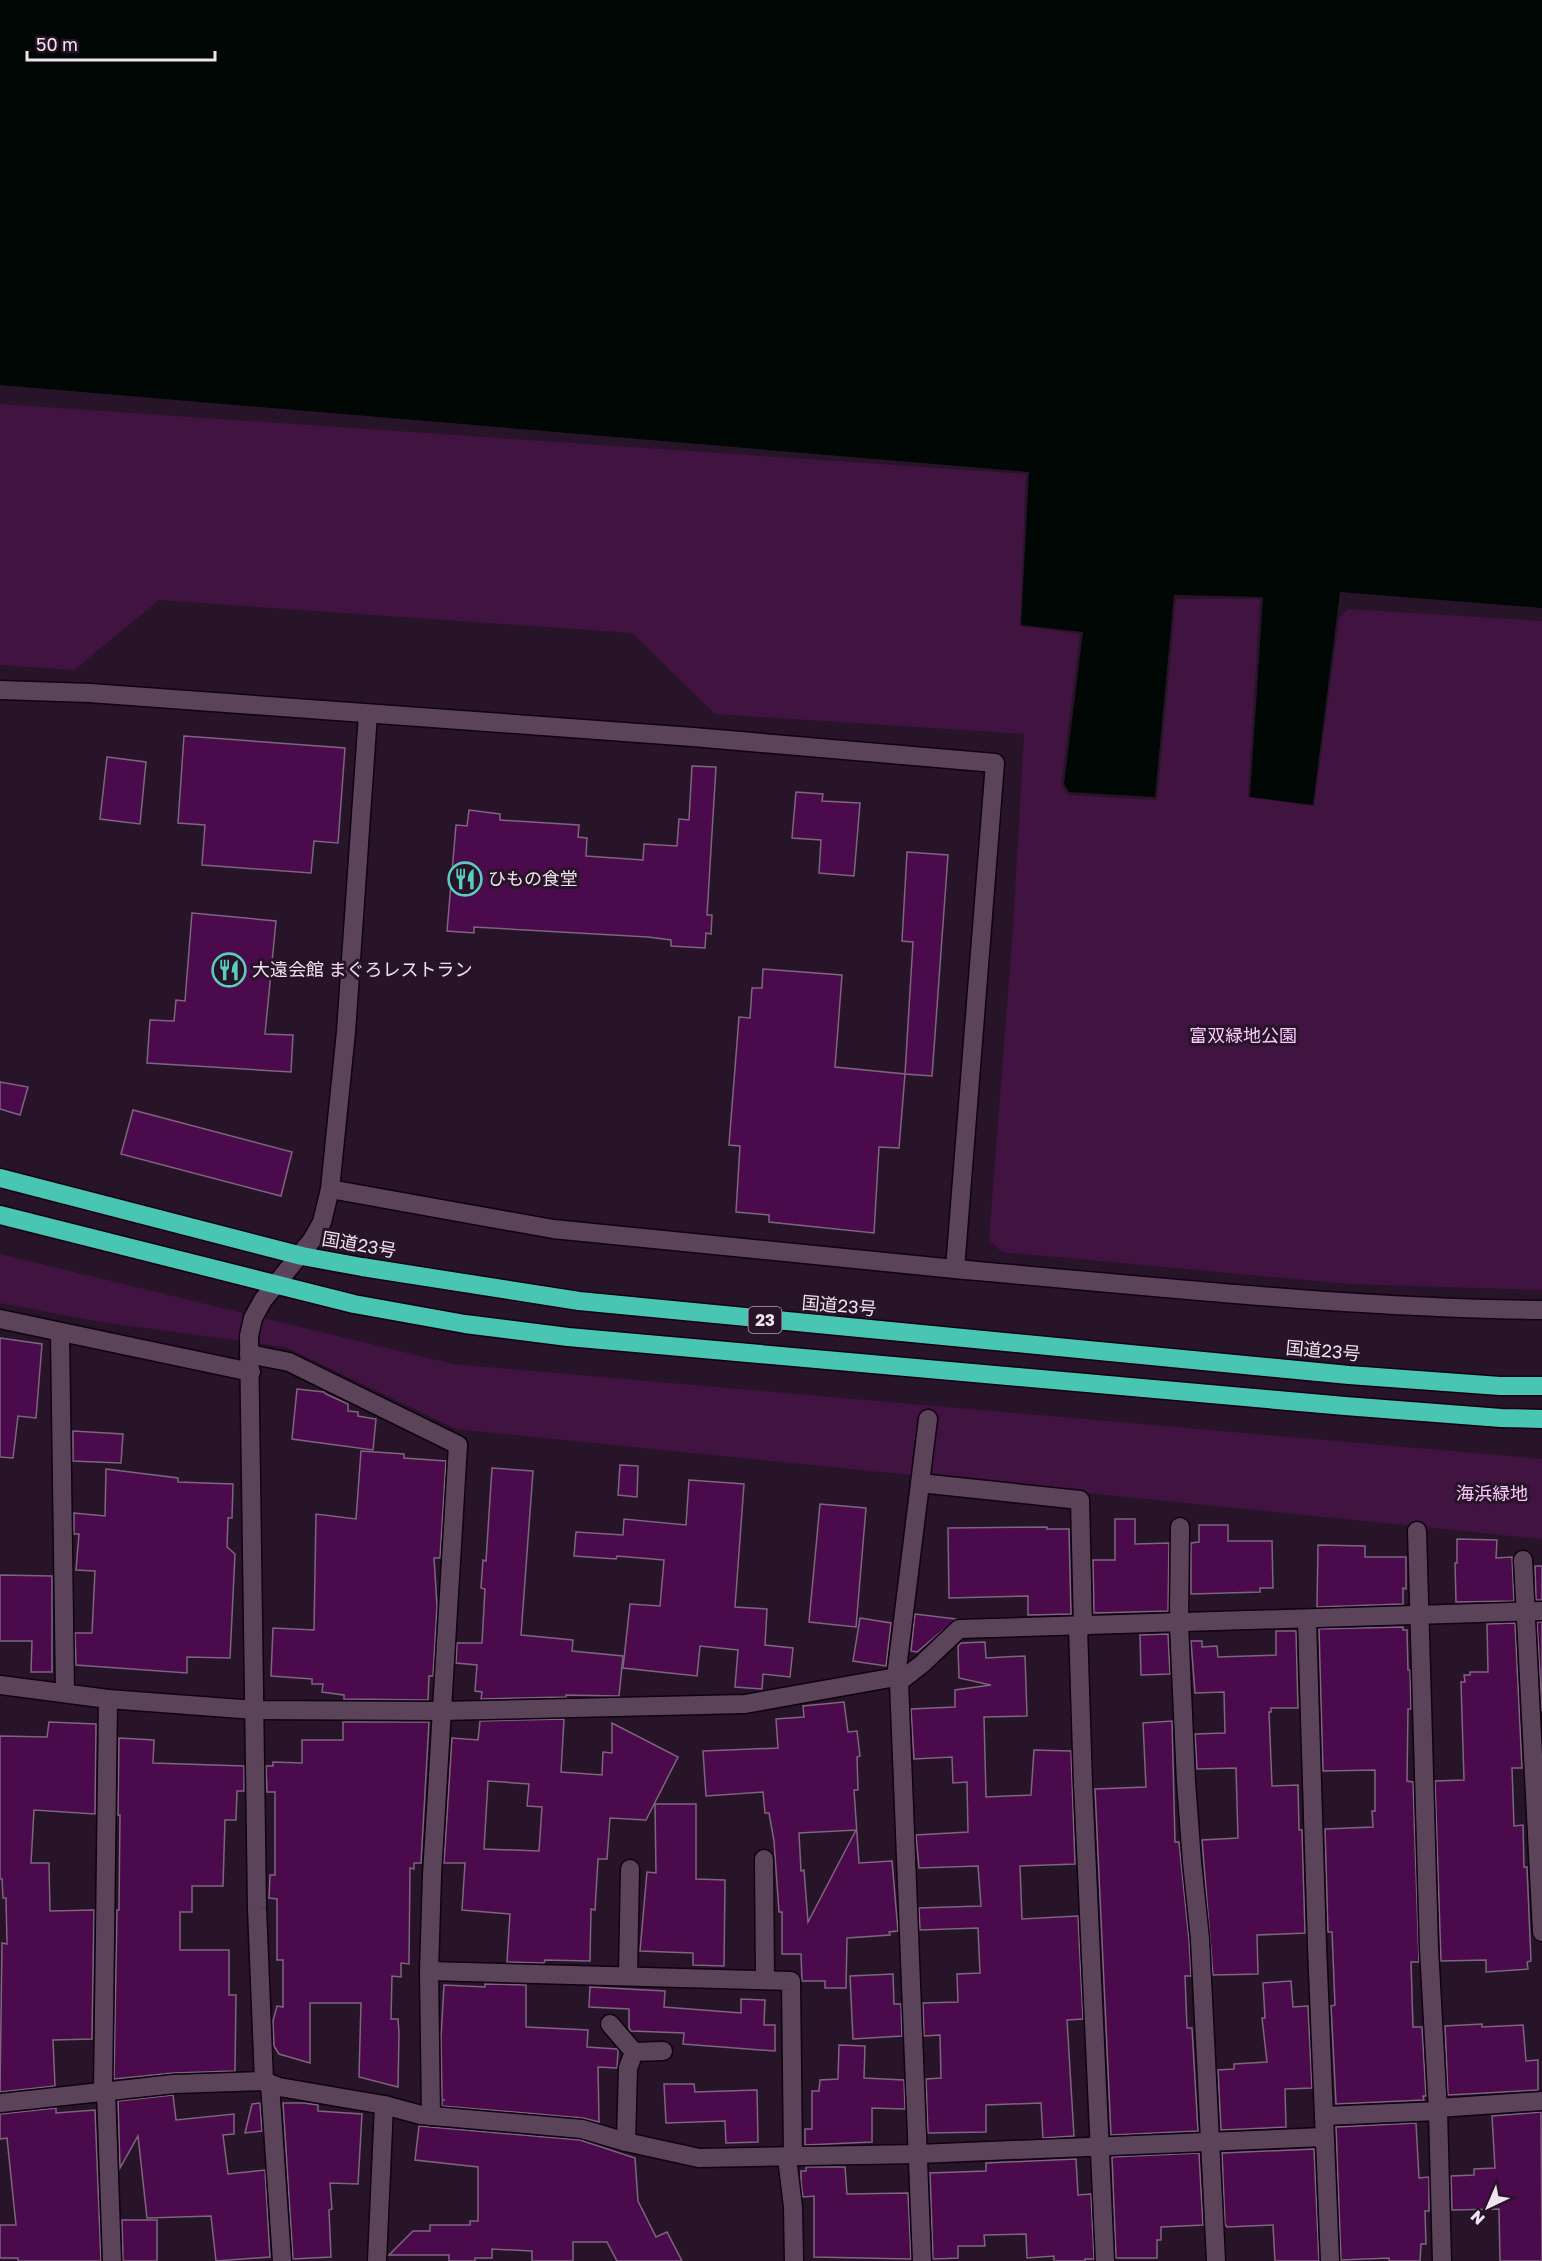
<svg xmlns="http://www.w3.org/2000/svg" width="1542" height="2261" font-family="'Golos Text','Noto Sans JP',sans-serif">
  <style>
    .green { fill: #401341 }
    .water { fill: #000705 }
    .building { fill: #4a0a4c; stroke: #7d657d; stroke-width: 1.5; fill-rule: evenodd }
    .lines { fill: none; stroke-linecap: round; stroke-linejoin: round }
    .minor-casing { stroke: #100211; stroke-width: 21 }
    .highway-casing { stroke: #100211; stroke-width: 21 }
    .minor { stroke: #5b445a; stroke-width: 18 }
    .highway { stroke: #48c5b3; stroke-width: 18 }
    .labels { text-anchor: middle; stroke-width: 6; stroke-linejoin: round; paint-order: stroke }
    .shield { fill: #281428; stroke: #b4a4b3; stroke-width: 1.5 }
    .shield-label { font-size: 16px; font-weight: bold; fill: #f0e2ef }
    .poi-label { font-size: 18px; fill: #f0e2ef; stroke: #281428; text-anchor: start }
    .park-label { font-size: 18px; fill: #fdc8fd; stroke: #281428 }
    .street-label { font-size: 18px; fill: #f0e2ef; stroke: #281428 }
  </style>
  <rect width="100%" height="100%" fill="#281428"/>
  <!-- green -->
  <g class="green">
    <polygon points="0,404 1026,474 1020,626 1080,634 1061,785 1068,795 1157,800 1176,599 1260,599 1248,797 1314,806 1339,618 1348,609 1542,621 1542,1290 1349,1284 1002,1252 989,1240 1013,929 1024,734 715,714 632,633 159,600 74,670 0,665"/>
    <polygon points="0,1254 453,1364 1542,1459 1542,1539 456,1429 285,1347 101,1322 0,1303"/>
  </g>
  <!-- water -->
  <polygon class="water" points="0,0 1542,0 1542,608 1340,592 1313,805 1250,797 1263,597 1174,595 1155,797 1069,792 1064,784 1083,632 1021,625 1029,472 0,385"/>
  <!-- building -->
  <g class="building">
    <polygon points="184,736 345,748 338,843 314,841 311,873 202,865 205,825 178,823"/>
    <polygon points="107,757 146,762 140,824 100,819"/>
    <polygon points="692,766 716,767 707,915 712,915 711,934 706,933 705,948 671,946 671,940 648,937 474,927 474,933 447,931 456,825 467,826 469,810 500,814 500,820 579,825 578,837 587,838 586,856 643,860 644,844 677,846 679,819 689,820"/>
    <polygon points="796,792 823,794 822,801 860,803 854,876 819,873 821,840 792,838"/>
    <polygon points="907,852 948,855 932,1076 905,1074 913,942 902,941"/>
    <polygon points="192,913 276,921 265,1034 293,1035 291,1072 147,1063 150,1020 174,1021 176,1000 185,1001"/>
    <polygon points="763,969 842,975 835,1067 905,1074 899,1148 879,1147 874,1233 769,1222 769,1215 736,1212 740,1146 729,1145 739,1017 750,1018 752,988 762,988"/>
    <polygon points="0,1082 28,1087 20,1115 0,1109"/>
    <polygon points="133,1110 292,1152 281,1196 121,1154"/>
    <polygon points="0,1338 42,1344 36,1418 18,1416 13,1458 0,1457"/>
    <polygon points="297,1389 324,1392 326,1394 348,1404 348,1411 358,1412 358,1416 376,1419 373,1450 292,1439"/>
    <polygon points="73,1431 123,1434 121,1463 73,1461"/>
    <polygon points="361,1451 404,1454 404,1458 446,1461 440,1558 434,1558 437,1606 433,1676 429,1676 428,1700 344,1699 344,1695 322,1692 323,1684 312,1684 312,1679 271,1676 273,1628 314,1630 316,1514 356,1519"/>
    <polygon points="620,1465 638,1466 637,1497 618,1495"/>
    <polygon points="492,1468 533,1471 521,1635 573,1640 572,1651 623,1656 619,1696 566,1695 566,1697 481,1699 482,1692 475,1691 477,1665 456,1663 457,1643 482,1643 485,1589 481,1588 483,1560 486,1561"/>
    <polygon points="106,1469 178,1478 178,1482 233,1484 232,1518 228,1518 227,1547 235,1554 230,1658 187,1657 187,1673 76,1665 75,1633 92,1633 95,1571 76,1570 79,1534 74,1534 74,1513 105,1516"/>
    <polygon points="689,1480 744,1484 735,1607 767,1609 765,1645 793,1648 790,1677 763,1674 762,1689 735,1687 738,1650 700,1646 697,1676 623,1668 630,1604 660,1606 664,1560 617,1556 616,1559 574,1556 576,1532 623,1535 624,1519 686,1525"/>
    <polygon points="820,1504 866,1508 856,1627 809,1622"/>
    <polygon points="1115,1519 1135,1519 1135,1544 1169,1543 1168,1611 1094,1613 1093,1560 1115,1560"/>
    <polygon points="1199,1525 1228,1525 1228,1541 1272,1541 1273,1588 1260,1588 1260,1592 1191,1594 1191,1543 1199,1542"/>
    <polygon points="1047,1527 1047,1529 1069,1529 1071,1614 1028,1615 1028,1596 949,1598 948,1528"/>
    <polygon points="1457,1539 1497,1540 1496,1558 1512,1557 1514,1601 1456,1602 1455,1563 1457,1563"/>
    <polygon points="1318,1545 1365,1546 1365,1557 1406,1557 1406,1589 1403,1588 1403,1604 1317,1607"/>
    <polygon points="1535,1566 1542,1566 1542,1600 1536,1600"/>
    <polygon points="0,1575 52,1576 52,1672 31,1672 32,1641 0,1641"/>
    <polygon points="915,1614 956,1619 917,1652 911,1651"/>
    <polygon points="860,1618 891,1623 886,1666 853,1661"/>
    <polygon points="1537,1622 1542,1622 1542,1711"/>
    <polygon points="1515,1623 1522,1768 1512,1768 1514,1826 1523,1825 1524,1867 1527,1867 1531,1961 1527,1962 1528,1969 1486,1972 1486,1960 1441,1961 1435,1781 1464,1780 1461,1682 1465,1682 1464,1675 1470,1675 1470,1672 1488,1672 1487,1624"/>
    <polygon points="1403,1627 1403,1630 1407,1630 1408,1670 1410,1670 1411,1709 1408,1709 1407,1781 1413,1782 1419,1962 1411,1962 1413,2027 1422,2027 1426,2096 1423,2096 1424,2100 1336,2104 1331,2006 1335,2005 1332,1932 1328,1932 1325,1829 1373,1827 1372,1811 1375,1811 1375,1770 1323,1771 1319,1629"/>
    <polygon points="1276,1631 1296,1631 1298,1708 1271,1708 1271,1712 1269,1712 1272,1786 1298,1785 1299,1830 1302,1830 1305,1933 1257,1935 1258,1974 1213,1975 1202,1840 1238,1838 1236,1768 1197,1769 1195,1734 1225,1733 1224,1692 1195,1693 1191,1641 1202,1641 1202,1647 1217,1646 1218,1657 1276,1655"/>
    <polygon points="1168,1634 1170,1674 1141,1675 1140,1635"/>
    <polygon points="985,1642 986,1658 1025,1656 1027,1716 984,1717 986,1797 1031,1795 1034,1750 1071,1751 1075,1864 1020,1866 1022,1919 1078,1916 1083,2019 1067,2020 1074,2136 1043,2138 1041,2103 986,2105 986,2132 928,2133 926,2079 941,2078 940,2035 924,2036 923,2003 958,2002 957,1974 980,1973 978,1928 920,1930 919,1908 981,1906 978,1866 919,1868 916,1835 968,1832 967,1782 953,1783 952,1757 914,1759 911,1709 955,1707 955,1690 991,1685 959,1678 958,1646 961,1643"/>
    <path d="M844,1702l4,30 9,-1 3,25 -3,1 1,33h-4l5,73 33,-2 6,70 -9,1 1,3 -43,3 -1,50h-21v-7h-23l-1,-27h-19v-42h-3l-5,-71 -5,-28h-4l-2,-21 -57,4 -3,-45 75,-3 -2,-29 28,-2 -1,-11zM856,1830l-48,92 -4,-52 -3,1 -2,-38z"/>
    <path d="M564,1719l-3,53 41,3 1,-23 9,1v-30l66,34 -32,63 -36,-2 -3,41h-9l-3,51 -4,-1 -1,52 -45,-1 -1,3 -37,-1 3,-48 -48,-4 3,-47h-21l8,-125 26,2 2,-19zM488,1781l41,3 -2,22 15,1 -3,44 -55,-2z"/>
    <polygon points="1172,1721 1175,1842 1179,1842 1189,1940 1191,1976 1185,1976 1187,2028 1192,2028 1198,2131 1111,2135 1095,1789 1146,1787 1143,1723"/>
    <polygon points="49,1722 96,1724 95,1814 34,1810 31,1863 49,1863 50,1911 94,1910 92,2039 53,2040 55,2086 0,2092 2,1943 7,1944 6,1898 3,1898 2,1879 0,1879 0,1736 47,1737"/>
    <polygon points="343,1722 429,1722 421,1863 414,1863 414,1869 410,1868 409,1964 401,1963 401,1977 392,1976 391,2019 398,2019 399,2033 398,2087 359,2077 361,2003 310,2003 310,2063 279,2054 274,2046 273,2021 277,2006 283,2007 283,1960 277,1960 277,1899 269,1898 270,1875 275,1875 275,1792 267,1792 266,1766 273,1766 273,1762 302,1763 302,1740 343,1740"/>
    <polygon points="119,1738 154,1740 153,1763 244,1766 244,1791 237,1791 236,1820 225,1820 223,1886 192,1886 192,1912 180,1912 180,1950 229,1950 229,1995 236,1995 235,2071 173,2073 114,2079 117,1910 119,1910 120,1815 118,1815"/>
    <polygon points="655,1804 696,1804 696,1879 725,1880 724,1966 693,1965 693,1953 640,1951 647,1872 656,1873"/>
    <polygon points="893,1974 894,2004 901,2004 902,2036 853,2039 850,1976"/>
    <polygon points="1291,1981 1293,2007 1308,2006 1312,2088 1285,2089 1286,2127 1221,2130 1218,2070 1234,2069 1234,2064 1267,2062 1262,2018 1265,2018 1263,1983"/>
    <polygon points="485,1984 526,1985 526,2027 588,2030 587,2047 617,2049 618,2051 617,2068 598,2067 599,2122 583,2118 442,2106 442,2100 445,2100 442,2100 441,2037 444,1985 485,1987"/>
    <polygon points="590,1987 665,1991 664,2007 741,2013 741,1999 765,2000 764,2025 775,2025 775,2051 683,2044 684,2033 631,2031 629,2028 629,2009 589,2007"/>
    <polygon points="1482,2024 1482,2027 1523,2025 1526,2061 1538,2060 1538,2090 1448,2095 1445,2026"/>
    <polygon points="839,2045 865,2046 864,2078 904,2080 905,2109 872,2108 872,2142 805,2145 805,2129 812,2129 812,2091 819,2091 820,2080 838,2079"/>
    <polygon points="664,2084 694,2084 695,2092 757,2090 758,2142 726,2143 725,2121 666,2123"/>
    <polygon points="173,2095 176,2120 234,2114 234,2134 223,2135 228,2174 265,2170 270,2257 216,2261 211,2216 147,2218 138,2136 120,2168 118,2101"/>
    <polygon points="260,2103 262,2131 245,2133 252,2104"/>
    <polygon points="283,2103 304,2103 318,2105 318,2111 362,2114 358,2184 330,2183 332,2209 329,2210 331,2257 293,2259"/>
    <polygon points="56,2108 56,2113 95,2110 101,2261 18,2261 18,2258 0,2258 0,2225 16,2225 7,2138 0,2139 0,2114"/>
    <polygon points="1541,2112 1542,2261 1500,2261 1499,2209 1452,2210 1451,2176 1474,2175 1474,2169 1495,2168 1492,2116"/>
    <polygon points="1416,2123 1419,2178 1429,2177 1429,2211 1425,2211 1426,2244 1421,2244 1420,2261 1389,2261 1389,2258 1341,2260 1336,2127"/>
    <polygon points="419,2126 580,2140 635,2158 638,2201 656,2237 667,2232 682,2261 617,2261 607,2242 573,2242 573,2261 532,2261 532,2251 492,2249 492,2258 475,2258 475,2261 449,2261 449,2255 389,2255 413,2231 430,2231 430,2225 470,2225 470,2221 478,2221 478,2167 415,2160"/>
    <polygon points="1314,2149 1319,2261 1275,2261 1273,2225 1227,2227 1225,2224 1222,2153"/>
    <polygon points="1199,2153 1203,2225 1161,2227 1161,2240 1157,2240 1157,2258 1116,2258 1112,2157"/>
    <polygon points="1076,2159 1078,2195 1091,2194 1094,2259 1085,2259 1085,2261 1054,2261 1054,2256 1027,2258 1026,2234 984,2235 985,2246 958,2246 958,2258 933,2259 930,2173 986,2171 986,2163"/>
    <polygon points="806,2167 845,2167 847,2194 908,2193 911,2259 814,2257 814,2196 803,2197 801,2182 801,2171 806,2171"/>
    <polygon points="122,2220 157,2220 157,2261 123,2261"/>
  </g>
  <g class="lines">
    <defs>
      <g id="minor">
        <path d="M0,690l90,3 603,44 302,26 -40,506c196,17 391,39 587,41"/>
        <polyline points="330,1189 553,1229 955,1269"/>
        <polyline points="0,1319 251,1372"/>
        <polyline points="60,1333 65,1692"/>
        <polyline points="249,1354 289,1362 458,1445 432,1875 429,1971 431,2116"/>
        <polyline points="920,1483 1080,1500 1083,1627"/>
        <polyline points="1180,1527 1179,1624 1186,1782 1192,1862 1200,1939 1216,2261"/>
        <polyline points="1417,1531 1429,1948 1438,2111 1442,2261"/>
        <polyline points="1523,1560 1542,1932"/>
        <polyline points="1307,1620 1317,1946 1330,2261"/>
        <polyline points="1078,1627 1083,1784 1105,2261"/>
        <polyline points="899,1682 922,1664 959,1629 1542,1611"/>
        <polyline points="0,1685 108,1699 255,1710 440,1711 745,1704 896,1677"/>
        <polyline points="764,1859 765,1980"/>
        <polyline points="429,1971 791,1981 793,2157"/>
        <polyline points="628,1976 630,1869"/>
        <polyline points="610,2024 634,2052"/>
        <polyline points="264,2081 257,1908 249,1336 253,1318 263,1300 312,1240 322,1222 330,1189 346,1032 368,714"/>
        <polyline points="270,2084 282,2261"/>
        <polyline points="103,2091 108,1699"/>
        <polyline points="106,2091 112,2261"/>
        <polyline points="0,2103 174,2084 264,2081 279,2087 384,2105 421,2115 582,2129 626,2142 699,2158 918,2154 1324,2137"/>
        <polyline points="1438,2108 1542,2101"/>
        <polyline points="1324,2116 1438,2111"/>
        <polyline points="626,2142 628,2068 634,2052 663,2051"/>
        <polyline points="787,2158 793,2207 794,2261"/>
        <polyline points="377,2261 384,2105"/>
        <polyline points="922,2261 899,1682 896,1677 928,1419"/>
      </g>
      <g id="highway">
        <polyline points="0,1178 302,1256 362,1267 579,1301 1349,1375 1500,1386 1542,1386"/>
        <polyline points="0,1215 354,1304 465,1324 568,1337 1345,1406 1501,1418 1542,1419"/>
      </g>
    </defs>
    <!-- minor casing -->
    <use href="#minor" class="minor-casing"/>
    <!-- highway casing -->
    <use href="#highway" class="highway-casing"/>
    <!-- minor -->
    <use href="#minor" class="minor"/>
    <!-- highway -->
    <use href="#highway" class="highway"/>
  </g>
  <!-- icons -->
  <defs>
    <symbol id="restaurant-ring" viewBox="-11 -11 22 22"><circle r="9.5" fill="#281428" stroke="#5acebd" stroke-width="1.5"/><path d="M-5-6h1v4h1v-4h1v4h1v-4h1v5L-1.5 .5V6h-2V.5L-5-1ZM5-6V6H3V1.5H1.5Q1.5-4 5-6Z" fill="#5acebd"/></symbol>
  </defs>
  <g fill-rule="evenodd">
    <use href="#restaurant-ring" x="446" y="860" width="38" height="38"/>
    <use href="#restaurant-ring" x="210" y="951" width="38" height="38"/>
  </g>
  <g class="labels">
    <!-- shield labels -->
    <rect class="shield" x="748.5" y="1307" width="33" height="26" rx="4.5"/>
    <g class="shield-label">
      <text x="765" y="1326">23</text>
    </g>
    <!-- poi labels -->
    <g class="poi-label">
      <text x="488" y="885">ひもの食堂</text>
      <text x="252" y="976">大遠会館 まぐろレストラン</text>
    </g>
    <!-- park labels -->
    <g class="park-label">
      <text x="1243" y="1042">富双緑地公園</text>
      <text x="1492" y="1500">海浜緑地</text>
    </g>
    <!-- street labels -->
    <g class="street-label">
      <text transform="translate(359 1245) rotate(10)" y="6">国道23号</text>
      <text transform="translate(839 1306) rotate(5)" y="6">国道23号</text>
      <text transform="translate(1323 1351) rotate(5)" y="6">国道23号</text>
    </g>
  </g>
  <!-- north arrow -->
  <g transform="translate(1488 2207) rotate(224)" stroke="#281428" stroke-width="4.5" paint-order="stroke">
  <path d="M0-4.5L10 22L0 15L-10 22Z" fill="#f0e2ef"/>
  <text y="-9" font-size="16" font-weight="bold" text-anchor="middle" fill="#f0e2ef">N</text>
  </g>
  <!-- scale -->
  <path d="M27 51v9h188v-9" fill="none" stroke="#f0e2ef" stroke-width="3"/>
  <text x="36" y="51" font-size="18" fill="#f0e2ef" stroke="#281428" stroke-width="4.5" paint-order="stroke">50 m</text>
</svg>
